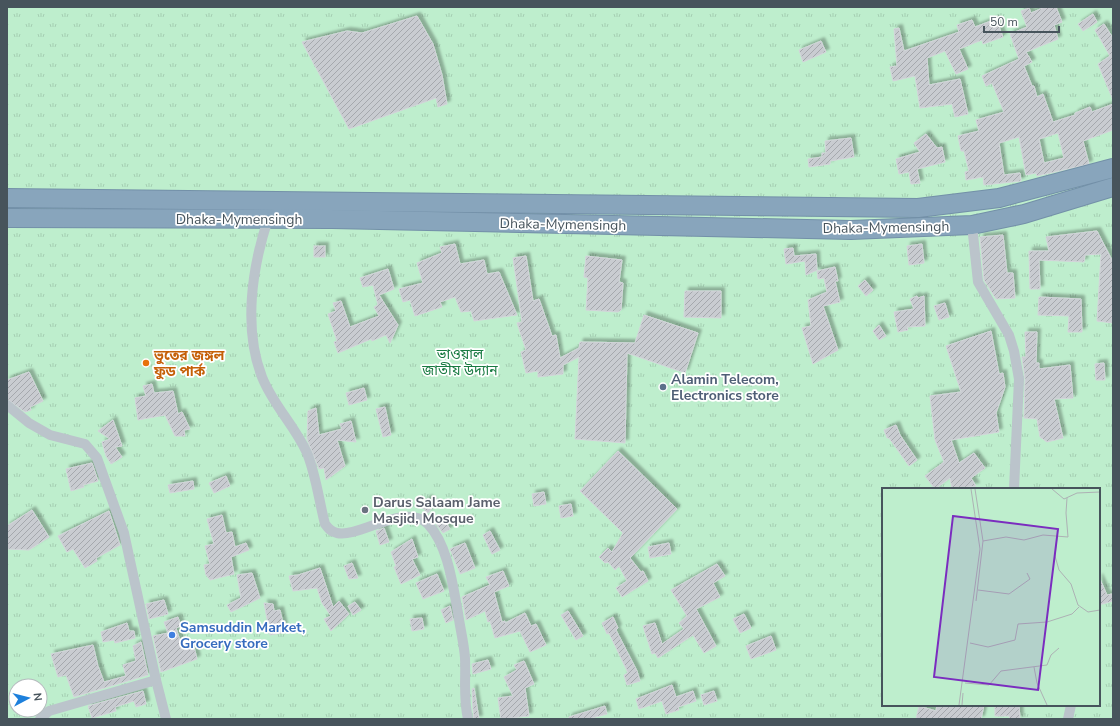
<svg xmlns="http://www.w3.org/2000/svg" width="1120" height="726" font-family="'Nunito Sans','Noto Sans Bengali',sans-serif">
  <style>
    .grass { fill: url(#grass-tufts); fill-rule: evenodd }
    .building { fill: url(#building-hatch); stroke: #d3d5da; fill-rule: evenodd; filter: url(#shadow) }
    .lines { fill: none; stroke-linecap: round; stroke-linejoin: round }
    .highway-casing { stroke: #7390a8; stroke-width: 20 }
    .street { stroke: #bbc4cb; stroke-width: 10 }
    .highway { stroke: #88a5bc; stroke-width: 18 }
    .food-dot { fill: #e8710a; stroke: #fff; stroke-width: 1.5 }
    .service-dot { fill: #5c6f8a; stroke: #fff; stroke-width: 1.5 }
    .worship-dot { fill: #6b7280; stroke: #fff; stroke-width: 1.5 }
    .shop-dot { fill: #3f7fe0; stroke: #fff; stroke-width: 1.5 }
    .labels { text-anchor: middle; stroke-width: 3.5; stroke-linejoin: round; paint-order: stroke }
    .street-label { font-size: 14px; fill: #47545c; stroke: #fff }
    .park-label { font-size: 14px; fill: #197b42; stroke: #fff }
    .food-label { font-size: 14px; font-weight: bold; fill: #c56008; stroke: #fff; text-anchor: start }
    .service-label { font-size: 14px; font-weight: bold; fill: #4e5e75; stroke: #fff; text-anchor: start }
    .worship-label { font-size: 14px; font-weight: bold; fill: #5b616d; stroke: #fff; text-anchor: start }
    .shop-label { font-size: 14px; font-weight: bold; fill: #366cbe; stroke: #fff; text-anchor: start }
    .inset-road { fill: none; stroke: #adb1b4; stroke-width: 1 }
    .view { fill: #7b2cbf; fill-opacity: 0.15; stroke: #7b2cbf; stroke-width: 2 }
    .inset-edge { fill: none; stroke: #47545c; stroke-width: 2 }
  </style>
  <defs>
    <pattern id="grass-tufts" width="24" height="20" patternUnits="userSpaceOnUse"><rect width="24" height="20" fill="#beeecd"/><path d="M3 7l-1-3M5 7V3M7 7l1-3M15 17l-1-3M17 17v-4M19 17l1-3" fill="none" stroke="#a5ceb2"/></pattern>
    <pattern id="building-hatch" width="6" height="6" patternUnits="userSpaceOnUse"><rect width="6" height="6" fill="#c9ccd1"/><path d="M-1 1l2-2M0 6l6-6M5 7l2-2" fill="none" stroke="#a5a8ad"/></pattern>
    <filter id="shadow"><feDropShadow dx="3.5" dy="-3.5" stdDeviation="1" flood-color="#0004"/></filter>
  </defs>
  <rect width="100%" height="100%" fill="#f1efef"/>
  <!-- grass -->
  <path class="grass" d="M7,7h1106v712h-1106zM883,489h216v216h-216zM16,686h24v24h-24z"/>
  <!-- building -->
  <g class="building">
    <path d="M1045,7h11l6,15 -8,3 4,14 -32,13 6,10 -8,4 8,20h2l3,11 6,-3 10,28 22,-7v-2l15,-6 2,5 21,-8v26l-30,11 6,23 -52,12 -1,-3 -10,2 -7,-38 -20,6 5,32 16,-2 1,8 -37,4 -1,-8 -17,3 -1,-8 4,-1 -5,-20h-3l-3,-15 21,-5 -3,-11 28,-8 -12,-29 -6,3 -4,-10 37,-17 -9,-25 17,-7 -6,-16 8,-3 2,5zM1058,133l6,25 -20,5 -5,-24z"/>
    <polygon points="1093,14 1097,22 1083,31 1078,24"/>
    <polygon points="417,16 433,44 442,75 447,104 438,107 436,98 349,129 302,42 347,31 362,33"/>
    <polygon points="996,19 1003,37 983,44 982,40 959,49 968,69 956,74 945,51 927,58 929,85 960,79 968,114 955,117 952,104 920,108 915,76 893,81 890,67 897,66 894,29 899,28 904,51 959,32 957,25 972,20 975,27"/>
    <polygon points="1104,24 1113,38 1113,100 1098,64 1110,56 1095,30"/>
    <polygon points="821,41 826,52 803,62 799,50"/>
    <polygon points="926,134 937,148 942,147 945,162 917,169 920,183 911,184 909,172 899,174 896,159 920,152 914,143"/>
    <polygon points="851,138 854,157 830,161 830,164 809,167 808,159 822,157 822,153 826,153 825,141"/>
    <polygon points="1097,231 1113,262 1113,323 1097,321 1101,254 1085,255 1084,262 1039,260 1040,289 1030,289 1029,251 1049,251 1046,237"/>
    <polygon points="1003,235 1007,273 1013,273 1015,298 996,299 984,280 980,237"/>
    <polygon points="455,244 460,264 484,260 487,274 499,272 517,315 474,321 471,311 461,312 455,297 440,302 442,307 415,316 410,300 403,302 399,289 423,283 417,263 442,253 440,247"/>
    <polygon points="922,244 924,263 909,265 907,246"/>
    <rect x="314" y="246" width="11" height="11"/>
    <polygon points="793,248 794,256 816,254 817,270 806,275 805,261 786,264 784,249"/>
    <polygon points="526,256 533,301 539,299 552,336 556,335 560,358 579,348 580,342 635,343 644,315 698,333 685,373 627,353 625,443 575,439 579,357 563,365 563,374 538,377 538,371 526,373 521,352 526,350 517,323 522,322 513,258"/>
    <polygon points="586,256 622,260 619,282 623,283 621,310 618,312 586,310 588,278 584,277"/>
    <polygon points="835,267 838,281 835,281 840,302 823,306 838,350 813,364 802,328 811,326 808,300 827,292 824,278 818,279 817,271"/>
    <polygon points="388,269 394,289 379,295 398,325 390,343 386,335 372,341 371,339 338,353 334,342 337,341 328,314 336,311 333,303 341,301 350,327 379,316 374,307 378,305 373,285 363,287 360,278"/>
    <polygon points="865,280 873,290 866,296 858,286"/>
    <polygon points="685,291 721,291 721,318 684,317"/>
    <polygon points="917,296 918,298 924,296 925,326 907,327 908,330 898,332 894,312 914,309 910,299"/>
    <polygon points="1039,297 1081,299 1082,332 1068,332 1069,316 1038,315"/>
    <polygon points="945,303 949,317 939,320 934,306"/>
    <polygon points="879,325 886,336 879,340 873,331"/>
    <polygon points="991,331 999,374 1003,373 1005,387 996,413 999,432 951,440 959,463 974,453 985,468 971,478 976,486 952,489 950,478 935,489 925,476 944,462 935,440 930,396 961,392 946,346"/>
    <polygon points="1025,332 1037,332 1036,363 1039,363 1039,369 1070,365 1073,398 1054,399 1063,438 1047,442 1040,437 1037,419 1024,418 1025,379 1022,357 1026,357"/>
    <polygon points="1104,363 1105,380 1096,380 1095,364"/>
    <polygon points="29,372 43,401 30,407 31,410 25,412 7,399 7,380"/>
    <polygon points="152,384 154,393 173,391 178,414 182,412 190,429 184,430 185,436 175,436 165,415 138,420 135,398 146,396 143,386"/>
    <polygon points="364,388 367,400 349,405 346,393"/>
    <polygon points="385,407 391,435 383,437 376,409"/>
    <polygon points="316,408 319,435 342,429 340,424 351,421 356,442 337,440 345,466 326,480 324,468 319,469 307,439 308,411"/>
    <polygon points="113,420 122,446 115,447 122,457 111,464 106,456 102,442 110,439 98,431"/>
    <polygon points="896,425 900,435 917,460 909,466 889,438 887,438 884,430"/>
    <polygon points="618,451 677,509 630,558 641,572 643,571 648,581 622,597 616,588 627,581 619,566 615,570 608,562 605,563 599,557 608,548 612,552 623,533 580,491"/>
    <polygon points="92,463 98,481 83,485 84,487 71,491 66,469"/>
    <polygon points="226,476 230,486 214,493 209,483"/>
    <polygon points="193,481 194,489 170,493 168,485"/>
    <polygon points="544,492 546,504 534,506 532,494"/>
    <polygon points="428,498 435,504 428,513 420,506"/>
    <polygon points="571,504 573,516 561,518 559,506"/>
    <polygon points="32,510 49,537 29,550 7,549 7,526"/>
    <polygon points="109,511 120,545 96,558 97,561 85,568 73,549 67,552 58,536"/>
    <polygon points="222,515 226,533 232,532 235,547 246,543 249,550 231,557 234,574 210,580 206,575 204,565 210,564 205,546 214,544 207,519"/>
    <polygon points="444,519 450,529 443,533 436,524"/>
    <polygon points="384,528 389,542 380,545 376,531"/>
    <polygon points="490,531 500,550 492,554 483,535"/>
    <polygon points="412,539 418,557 412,559 420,575 401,584 394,567 396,566 391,552"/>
    <polygon points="465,543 475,568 460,574 450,549"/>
    <polygon points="669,543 671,554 650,558 648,547"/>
    <polygon points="352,563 358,578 349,579 344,566"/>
    <polygon points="717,564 725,576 713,583 720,597 696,609 716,646 704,653 693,635 658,658 655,653 652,654 643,626 655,623 662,644 684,629 679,623 687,616 671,590"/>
    <polygon points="320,568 333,607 339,601 349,614 331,631 324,619 331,616 322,603 317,588 293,591 289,576 298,575"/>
    <polygon points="503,571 509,586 494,592 502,622 505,621 505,623 525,613 531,626 536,624 546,645 530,652 520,631 495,638 490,621 488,622 485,611 466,620 462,597 490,585 486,577"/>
    <polygon points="252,573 260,598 231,612 227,605 241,598 237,575"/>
    <polygon points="437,574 444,591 423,599 416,583"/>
    <polygon points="1099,577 1107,595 1112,594 1113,598 1113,601 1099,605"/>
    <polygon points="164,600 168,614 149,619 146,604"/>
    <polygon points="355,602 361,610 353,615 348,606"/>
    <polygon points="264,603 273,604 274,611 280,610 284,627 281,627 281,633 270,635"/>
    <polygon points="450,606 453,620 446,623 441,610"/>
    <polygon points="568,611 583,636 576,640 561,615"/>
    <polygon points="744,614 751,628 740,633 733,619"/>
    <polygon points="178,617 181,626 176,628 183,650 194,647 197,659 161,672 153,636 168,633 164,622"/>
    <polygon points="613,617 618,628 616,630 637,671 640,681 627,685 624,675 628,673 609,633 607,634 602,623"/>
    <polygon points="422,618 424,629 412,631 410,619"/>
    <polygon points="127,623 129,631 134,631 135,638 115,643 114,640 103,642 101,632"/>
    <polygon points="771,636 776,650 751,659 746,646"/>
    <polygon points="141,642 148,675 74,697 66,675 58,677 51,654 93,645 98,666 104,682 126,676 123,665 136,661 133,646"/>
    <polygon points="488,660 491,669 473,674 472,664"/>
    <polygon points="524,661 534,684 525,688 529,716 501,719 498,698 513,696 504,677 517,670 514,665"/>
    <polygon points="672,685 676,697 693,691 696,701 678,707 679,710 666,714 662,701 639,709 636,699"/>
    <polygon points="474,688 479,719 474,719 473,710 472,689"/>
    <polygon points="143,691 146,704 136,707 134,701 115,707 116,711 92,718 88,706"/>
    <polygon points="714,691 717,701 704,705 701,695"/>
    <polygon points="937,705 984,705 981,719 916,719 919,706 936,711"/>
    <polygon points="995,705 1019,705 1020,719 1010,719 1009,716 995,716"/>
    <polygon points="605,706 607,714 588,719 569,719 569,717"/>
  </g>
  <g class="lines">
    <defs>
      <g id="highway">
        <polyline points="7,198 918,208 999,198 1113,168"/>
        <polyline points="7,218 332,219 851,230 972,225 1024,214 1113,187"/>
      </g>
    </defs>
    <!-- highway casing -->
    <use href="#highway" class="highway-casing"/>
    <!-- street -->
    <g class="street">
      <path d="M268,219c-16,49 -25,109 -6,158 11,28 33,49 45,76 9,22 12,48 18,71 3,4 6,8 12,9 23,5 67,-31 91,-9 20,21 25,62 30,89 2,15 6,30 7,45 1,21 -2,40 3,61"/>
      <polyline points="972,225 978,282 1009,335 1014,351 1019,379 1014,489"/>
      <polyline points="7,405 29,423 50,435 85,444 97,458 124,533 156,680 166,719"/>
      <polyline points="40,719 49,711 156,680"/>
      <polyline points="1068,719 1071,705"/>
    </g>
    <!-- highway -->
    <use href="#highway" class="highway"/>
  </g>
  <!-- markers -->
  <circle class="food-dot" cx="146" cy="363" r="4"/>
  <circle class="service-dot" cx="663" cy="387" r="4"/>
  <circle class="worship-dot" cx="365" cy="510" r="4"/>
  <circle class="shop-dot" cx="172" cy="635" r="4"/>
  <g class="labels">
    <!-- street labels -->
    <g class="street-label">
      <text x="239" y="224">Dhaka-Mymensingh</text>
      <text transform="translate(563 224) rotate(1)" y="5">Dhaka-Mymensingh</text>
      <text transform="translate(886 227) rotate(-1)" y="5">Dhaka-Mymensingh</text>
    </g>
    <!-- park labels -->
    <g class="park-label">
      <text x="460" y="359">ভাওয়াল<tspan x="460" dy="16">জাতীয় উদ্যান</tspan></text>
    </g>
    <!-- food labels -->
    <g class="food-label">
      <text x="154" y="360">ভুতের জঙ্গল<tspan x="154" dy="16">ফুড পার্ক</tspan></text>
    </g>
    <!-- service labels -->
    <g class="service-label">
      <text x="671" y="384">Alamin Telecom,<tspan x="671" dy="16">Electronics store</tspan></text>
    </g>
    <!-- worship labels -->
    <g class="worship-label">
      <text x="373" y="507">Darus Salaam Jame<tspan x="373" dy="16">Masjid, Mosque</tspan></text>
    </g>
    <!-- shop labels -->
    <g class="shop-label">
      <text x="180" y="632">Samsuddin Market,<tspan x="180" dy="16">Grocery store</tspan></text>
    </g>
  </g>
  <!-- overview -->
  <g transform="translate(882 488)">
    <rect width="218" height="218" fill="#f1efef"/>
    <path d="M0,1h218v216h-218z" fill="#beeecd"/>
    <path class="inset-road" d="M93,1l8,52 -7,60M170,1l12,10 13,-6 23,-1M175,49l-2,19 4,14 12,14 7,21 10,7 12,-2M101,53l23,-4 18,3 19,-5 25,2 -2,-24 1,-15M96,102l31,4 21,-15 -3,-6M88,155l18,4 27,-7 3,-16 29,-2 25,-8 7,-7M152,179l3,16 10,22M83,195l24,2 12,-14 46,-6 4,-10 8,-7M77,217l21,-156 -9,-60M80,217l1,-12"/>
    <path class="view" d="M71,28l105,13 -20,161 -104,-13z"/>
    <rect width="218" height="218" class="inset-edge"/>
  </g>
  <!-- border -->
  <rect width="1120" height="726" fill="none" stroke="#47545c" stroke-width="16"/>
  <!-- north arrow -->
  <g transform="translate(28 698) rotate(83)"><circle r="19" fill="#ffffff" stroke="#b5bbbe"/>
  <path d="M0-3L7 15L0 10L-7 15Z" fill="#1e80dc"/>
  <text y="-6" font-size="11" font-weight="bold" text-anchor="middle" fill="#47545c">N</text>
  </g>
  <!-- scale -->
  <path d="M984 26v6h75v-6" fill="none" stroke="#47545c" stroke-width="2"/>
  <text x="990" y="26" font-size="12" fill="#47545c" stroke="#ffffff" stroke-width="3" paint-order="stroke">50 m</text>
</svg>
